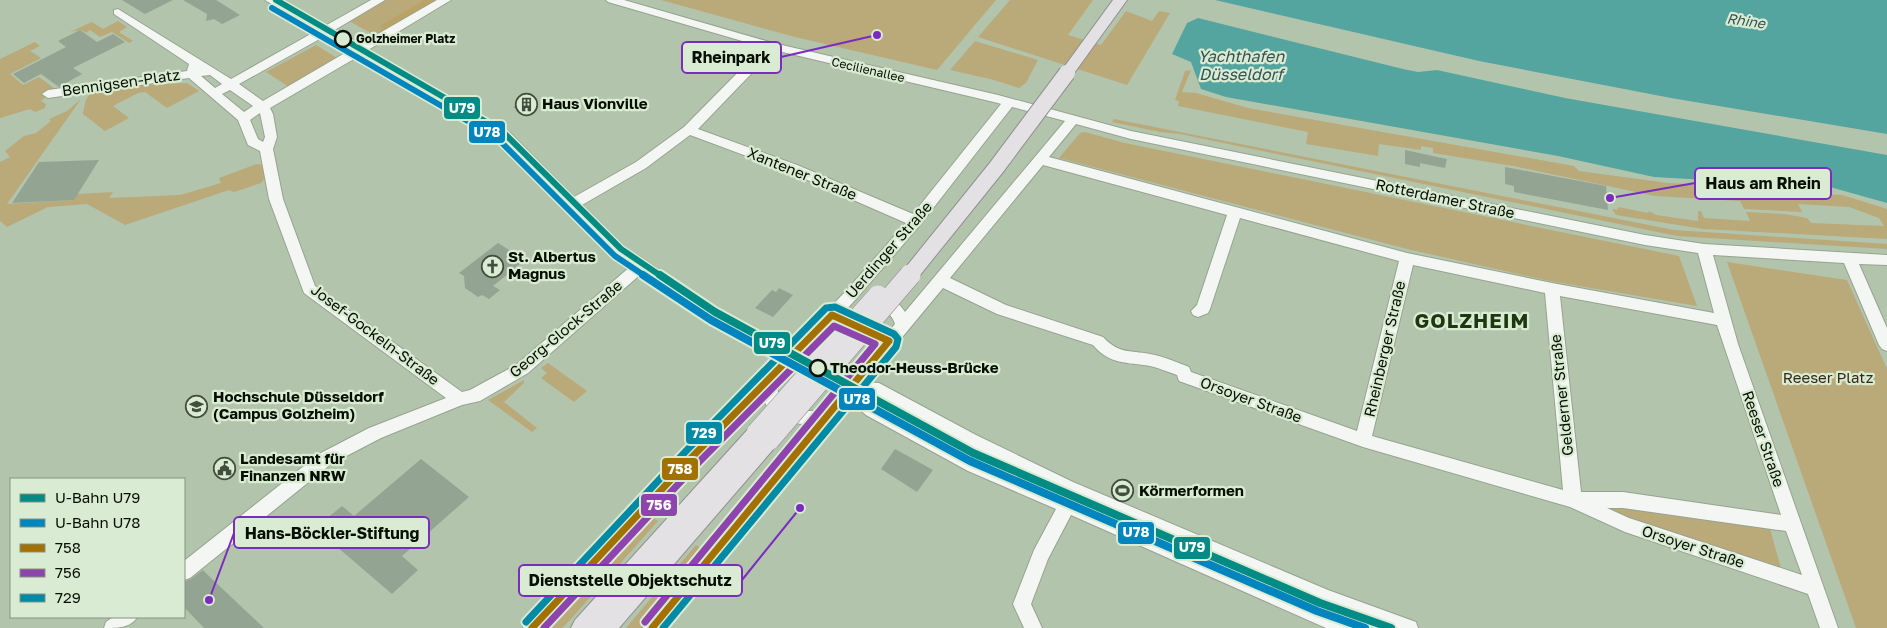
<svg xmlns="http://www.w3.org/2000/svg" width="1887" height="628" font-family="'Golos Text',sans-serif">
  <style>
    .green { fill: #baa979 }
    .forest { fill: #baa364 }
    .water { fill: #54a59f }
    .building { fill: #93a493 }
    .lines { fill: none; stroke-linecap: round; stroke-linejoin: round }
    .minor-casing { stroke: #96a390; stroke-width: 2 }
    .major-casing { stroke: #909090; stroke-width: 2 }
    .minor { fill: #f4f6f3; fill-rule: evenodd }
    .major { fill: #e3e1e4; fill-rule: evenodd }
    .major-bridge-far1-casing { stroke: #909090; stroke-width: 18; stroke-linecap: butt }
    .major-bridge-casing { stroke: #909090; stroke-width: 22; stroke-linecap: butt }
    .major-bridge-far1 { stroke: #e3e1e4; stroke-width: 16 }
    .major-bridge { stroke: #e3e1e4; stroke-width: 21 }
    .bus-1-casing { stroke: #daebd3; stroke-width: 11 }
    .bus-2-casing { stroke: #daebd3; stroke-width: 11 }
    .bus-3-casing { stroke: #daebd3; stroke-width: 11 }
    .bus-1 { stroke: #a27101; stroke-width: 7 }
    .bus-2 { stroke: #8e44ad; stroke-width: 7 }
    .bus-3 { stroke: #018aa5; stroke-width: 7 }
    .metro-1-far1-casing { stroke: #daebd3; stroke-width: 9 }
    .metro-1-casing { stroke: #daebd3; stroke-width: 12 }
    .metro-2-far1-casing { stroke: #daebd3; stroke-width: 9 }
    .metro-2-casing { stroke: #daebd3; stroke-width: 12 }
    .metro-1-far1 { stroke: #008c84; stroke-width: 6 }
    .metro-1 { stroke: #008c84; stroke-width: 8 }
    .metro-2-far1 { stroke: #0185be; stroke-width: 6 }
    .metro-2 { stroke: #0185be; stroke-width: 8 }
    .stop-dot { fill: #daebd3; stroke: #050f02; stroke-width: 2.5 }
    .labels { text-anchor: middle; stroke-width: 4.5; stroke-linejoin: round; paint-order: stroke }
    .far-stop-label { font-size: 12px; font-weight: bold; fill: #050f02; stroke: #daebd3; text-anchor: start }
    .far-street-label { font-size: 12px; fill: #050f02; stroke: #daebd3 }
    .far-water-label { font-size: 14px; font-style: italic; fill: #345354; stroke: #daebd3 }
    .street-label { font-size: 15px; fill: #050f02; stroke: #daebd3 }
    .poi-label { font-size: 15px; font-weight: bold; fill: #050f02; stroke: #daebd3; text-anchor: start }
    .stop-label { font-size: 15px; font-weight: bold; fill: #050f02; stroke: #daebd3; text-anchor: start }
    .park-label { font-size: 15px; fill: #352815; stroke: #daebd3 }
    .water-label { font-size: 16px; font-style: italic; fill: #345354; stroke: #daebd3 }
    .district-label { font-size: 20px; font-weight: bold; letter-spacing: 1px; fill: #1d370f; stroke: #daebd3 }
    .leader { fill: none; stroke: #7b2cbf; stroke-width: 2 }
    .callout-dot { fill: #7b2cbf; stroke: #daebd3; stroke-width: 2 }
    .callout { fill: #daebd3; stroke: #7b2cbf; stroke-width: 2 }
    .callout-label { font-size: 16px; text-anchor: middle; font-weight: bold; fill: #050f02 }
    .line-badge { stroke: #daebd3; stroke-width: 2 }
    .badge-label { font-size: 14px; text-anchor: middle; font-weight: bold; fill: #fff }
  </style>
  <rect width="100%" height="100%" fill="#b3c4ac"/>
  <!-- green -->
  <g class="green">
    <polygon points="386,0 436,0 376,36 349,21"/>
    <polygon points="661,0 996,0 937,70 795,37"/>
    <polygon points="1010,0 1093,0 1068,35 1101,45 1126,11 1152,21 1159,11 1170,13 1127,85 978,37"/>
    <polygon points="118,21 127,27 119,32 133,41 129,43 112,32 100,37 90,30 86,33 81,30 70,32 92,22 103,29"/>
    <polygon points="975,41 1038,60 1026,83 1019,88 994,80 950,70"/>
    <polygon points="35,42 40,46 30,51 41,58 10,74 23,85 39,77 55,89 41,101 46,104 45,108 35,112 30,109 0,118 0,59"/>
    <polygon points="316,45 337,58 289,87 266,72"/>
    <polygon points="1191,70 1182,92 1196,93 1248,108 1574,166 1579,171 1668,183 1709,185 1733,190 1842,195 1887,209 1887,239 1703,229 1616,215 1612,209 1617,210 1618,207 1648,213 1649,211 1656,215 1698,221 1698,211 1701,211 1704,218 1750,221 1746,212 1785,214 1807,218 1811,223 1884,226 1879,218 1849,207 1798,204 1802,212 1744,209 1740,201 1655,196 1513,166 1433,153 1433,148 1421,146 1421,150 1379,144 1378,156 1306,144 1308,132 1178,106 1179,101 1175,100 1185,71"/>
    <path d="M187,83l12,8 -32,17 -22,-16 -7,1 -25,13 16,12 -24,13 -22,-17c2,-8 1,-16 9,-21 16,-10 74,-8 95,-10z"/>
    <polygon points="81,99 7,204 73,200 77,194 113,192 109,198 180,195 221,183 219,178 257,164 262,165 264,179 261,183 234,192 229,190 125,225 87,204 48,207 7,227 0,221 0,162 10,157 5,151 24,136 36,133 51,121 49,119 67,111"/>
    <polygon points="1114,119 1674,230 1887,244 1887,249 1677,236 1180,134 1160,132 1112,122"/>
    <polygon points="1085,132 1125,143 1679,256 1697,306 1550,281 1407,249 1059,158 1080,133"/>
    <polygon points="1727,262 1847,280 1887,369 1887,628 1856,628"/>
    <polygon points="548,363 587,391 574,402 541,378 547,373 541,368"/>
    <polygon points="524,380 524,383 504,402 537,428 532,432 488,400"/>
    <polygon points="1615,506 1770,529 1781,568 1618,517 1611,511 1611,508"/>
    <polygon points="647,514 658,521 570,620 562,628 543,628"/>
    <polygon points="696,545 708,552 645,628 626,628"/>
  </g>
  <!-- forest -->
  <polygon class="forest" points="424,0 436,0 386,30 380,26"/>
  <!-- water -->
  <g class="water">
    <polygon points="1215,0 1887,0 1887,134 1671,98 1479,61"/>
    <polygon points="1198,18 1403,69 1418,72 1437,70 1565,98 1887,155 1887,203 1830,187 1654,177 1558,156 1226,97 1201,89 1191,62 1172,54 1187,23"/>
  </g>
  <!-- building -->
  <g class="building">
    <polygon points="122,0 173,0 145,14"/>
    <polygon points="183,0 216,0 240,15 222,24 214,19 206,21 207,14"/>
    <polygon points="80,30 97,42 113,34 125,42 73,68 82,74 59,87 41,74 24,83 13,74 66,47 58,41"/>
    <polygon points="531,96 537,104 523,113 513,107"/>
    <polygon points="1405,150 1447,159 1445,168 1420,163 1420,167 1405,164"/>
    <polygon points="99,160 74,200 12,203 39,162"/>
    <polygon points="1505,167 1606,186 1608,210 1514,192 1514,186 1505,184"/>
    <polygon points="498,243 525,260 493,286 500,290 489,299 482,295 478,297 465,288 464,276 459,273"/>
    <polygon points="779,288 793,295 773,317 755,308 772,290 776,292"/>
    <polygon points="895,449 933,470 917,492 881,469"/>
    <polygon points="421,459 469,497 402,556 418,570 392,594 315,528 342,506 354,516"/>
    <polygon points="203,570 212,579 264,628 204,628 184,607 184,582 191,579"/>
  </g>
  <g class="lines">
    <defs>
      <g id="minor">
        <path d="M265,0h14l46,26 46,-26h14l-52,31 26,14 78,-45h14l-83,50 141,82 65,65 62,-35 48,-35 79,-80 -155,-45 -2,-2h18l149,43 225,52 133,36 380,77 134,27 59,9 183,11v10l-28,-1 28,64v23l-5,-2 -3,-4 -35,-82 -131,-8 25,89 100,284h-18l-12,-34 -183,-62 -55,-25 -207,-60 -184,-66 -2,-6c-9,-3 -18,-7 -27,-9 -23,-4 -40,-1 -57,-21l-96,-31 -54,-26 -78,94 14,1 97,52 97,47 255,108 88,32 2,6h-33l-66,-25 -258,-111 -97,-47 -93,-50h-5l12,10 102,56 276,117 97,44 2,6h-29l-255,-113 -23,44 -17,45 11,24h-18l-11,-24 21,-54 22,-41 -88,-38 -102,-56 -16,-14 -186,227h-21l2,-6 166,-198c-21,1 -43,-7 -49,-29l-218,233h-21l2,-6 162,-171 92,-93 -56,-32 -81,-53 -114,100 -48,28 -18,4 -81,33 -50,26 -141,114 -6,2v-19l135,-107 50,-26 77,-30 -142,-105 -35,-94 -9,-48 -12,-6 -10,-25 -49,-42 -141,20 -6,-4 6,-4 139,-19 2,-7 -75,-50v-4l4,-1 113,70 85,-48zM325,36l25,14 -87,51 -24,-17zM774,50l224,53 3,1 -88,110 -116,-49 -99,-36zM359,56l140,82 115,117 17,11 -115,99 -46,25 -8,2 -147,-106 -32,-87 -10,-50 4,-12 -4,-23 -3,-6zM210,75l12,9 -7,4 -14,-12zM230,90l23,16 -9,6 -22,-18zM1012,107l53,14 -160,191c-6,-10 -16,-16 -27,-20l-5,2 -2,4c6,11 20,12 24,26l-48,57 -44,-25 53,-57 64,-74zM260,113l5,24 -2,5 -5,-3 -8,-19zM1076,124l55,15 514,106 53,8 16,60 -162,-30 -145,-30 -358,-96zM690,135l97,36 119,52 -60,68 -56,58 -57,-31 -109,-71 -42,-42 64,-37zM1043,165l184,50 -30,90 -6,6 2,4 5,2 10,-4 2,-4 30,-91 159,43 -42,170 -166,-59 -2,-5c-13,-5 -26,-11 -39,-13 -21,-4 -31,0 -47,-17l-97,-32 -56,-27zM1413,265l132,28 18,197 -191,-54zM1560,296l157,29 64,190 -158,-23h-42zM792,366l46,26 -15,18c-26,3 -47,0 -46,-30zM1607,508h16l163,23 16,44 -173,-57z"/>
        <path d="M113,617h24c-6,11 -20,11 -33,11l2,-6z"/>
      </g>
      <g id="major">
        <polygon points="1113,0 1127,0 1072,76 1062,76 1059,73 1062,70"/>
        <polygon points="757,424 764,427 767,432 776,434 779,440 776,446 619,628 571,628 575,620 750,427"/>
      </g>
    </defs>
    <!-- minor casing -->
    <use href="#minor" class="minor-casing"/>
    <!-- major casing -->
    <use href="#major" class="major-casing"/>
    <!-- minor -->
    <use href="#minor" class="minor"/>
    <!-- major -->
    <use href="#major" class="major"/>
    <defs>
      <polyline id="major-bridge-far1" points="909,276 996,168 1067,73"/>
      <g id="major-bridge">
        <polyline points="757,433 878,296"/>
        <polyline points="769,440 910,275"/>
      </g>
    </defs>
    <!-- major-bridge-far1 casing -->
    <use href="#major-bridge-far1" class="major-bridge-far1-casing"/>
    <!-- major-bridge casing -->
    <use href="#major-bridge" class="major-bridge-casing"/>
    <!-- major-bridge-far1 -->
    <use href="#major-bridge-far1" class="major-bridge-far1"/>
    <!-- major-bridge -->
    <use href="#major-bridge" class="major-bridge"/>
    <defs>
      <polyline id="bus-1" points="532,628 693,456 832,315 889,341 652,628"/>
      <polyline id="bus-2" points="544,628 699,462 834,326 875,344 645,622"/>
      <polyline id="bus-3" points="526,622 687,450 826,308 835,307 894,334 898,339 896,347 663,628"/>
    </defs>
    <!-- bus-1 casing -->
    <use href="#bus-1" class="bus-1-casing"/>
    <!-- bus-2 casing -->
    <use href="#bus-2" class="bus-2-casing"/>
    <!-- bus-3 casing -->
    <use href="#bus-3" class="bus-3-casing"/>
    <!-- bus-1 -->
    <use href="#bus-1" class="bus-1"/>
    <!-- bus-2 -->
    <use href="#bus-2" class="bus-2"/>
    <!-- bus-3 -->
    <use href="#bus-3" class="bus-3"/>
    <defs>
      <polyline id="metro-1-far1" points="276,0 502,131 621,249 661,276"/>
      <polyline id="metro-1" points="660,275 715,312 973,453 1320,603 1391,628"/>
      <polyline id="metro-2-far1" points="272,8 497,138 615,256 645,276"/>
      <polyline id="metro-2" points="643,275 711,320 970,461 1317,611 1365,628"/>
    </defs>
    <!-- metro-1-far1 casing -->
    <use href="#metro-1-far1" class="metro-1-far1-casing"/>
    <!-- metro-1 casing -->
    <use href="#metro-1" class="metro-1-casing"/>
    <!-- metro-2-far1 casing -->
    <use href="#metro-2-far1" class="metro-2-far1-casing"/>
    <!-- metro-2 casing -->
    <use href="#metro-2" class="metro-2-casing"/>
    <!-- metro-1-far1 -->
    <use href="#metro-1-far1" class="metro-1-far1"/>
    <!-- metro-1 -->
    <use href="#metro-1" class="metro-1"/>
    <!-- metro-2-far1 -->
    <use href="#metro-2-far1" class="metro-2-far1"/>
    <!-- metro-2 -->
    <use href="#metro-2" class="metro-2"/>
  </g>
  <!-- icons -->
  <defs>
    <symbol id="building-ring" viewBox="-11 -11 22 22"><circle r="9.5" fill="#daebd3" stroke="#424e3d" stroke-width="1.5"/><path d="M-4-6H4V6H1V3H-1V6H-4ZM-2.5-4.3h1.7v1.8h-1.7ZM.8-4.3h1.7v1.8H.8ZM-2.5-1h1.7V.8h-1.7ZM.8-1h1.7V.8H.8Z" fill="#424e3d"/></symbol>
    <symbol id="church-ring" viewBox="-11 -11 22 22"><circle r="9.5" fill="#daebd3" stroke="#424e3d" stroke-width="1.5"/><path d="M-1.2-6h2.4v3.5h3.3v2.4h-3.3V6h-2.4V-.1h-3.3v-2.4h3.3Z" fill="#424e3d"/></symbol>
    <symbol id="university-ring" viewBox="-11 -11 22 22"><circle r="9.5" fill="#daebd3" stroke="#424e3d" stroke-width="1.5"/><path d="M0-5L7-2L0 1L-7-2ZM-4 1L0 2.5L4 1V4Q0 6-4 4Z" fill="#424e3d"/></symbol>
    <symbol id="civic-ring" viewBox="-11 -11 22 22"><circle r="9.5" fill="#daebd3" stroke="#424e3d" stroke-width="1.5"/><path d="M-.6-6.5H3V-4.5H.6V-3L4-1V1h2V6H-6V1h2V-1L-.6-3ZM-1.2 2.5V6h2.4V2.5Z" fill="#424e3d"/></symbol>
    <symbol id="stadium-ring" viewBox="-11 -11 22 22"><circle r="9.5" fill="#daebd3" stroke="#424e3d" stroke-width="1.5"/><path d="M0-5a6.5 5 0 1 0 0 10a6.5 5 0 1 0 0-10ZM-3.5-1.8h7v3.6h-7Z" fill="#424e3d"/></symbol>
  </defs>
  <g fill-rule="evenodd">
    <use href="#building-ring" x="514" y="92" width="25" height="25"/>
    <use href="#church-ring" x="480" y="254" width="25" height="25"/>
    <use href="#university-ring" x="184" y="394" width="25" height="25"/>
    <use href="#civic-ring" x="212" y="456" width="25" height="25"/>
    <use href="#stadium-ring" x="1110" y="478" width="25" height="25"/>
  </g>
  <!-- markers -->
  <g class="stop-dot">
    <circle cx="343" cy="39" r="8"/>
    <circle cx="818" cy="368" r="8"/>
  </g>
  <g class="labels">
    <!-- far-stop labels -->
    <g class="far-stop-label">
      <text x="356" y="43">Golzheimer Platz</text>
    </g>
    <!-- far-street labels -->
    <g class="far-street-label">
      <text transform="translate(868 70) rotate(13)" y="4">Cecilienallee</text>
    </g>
    <!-- far-water labels -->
    <g class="far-water-label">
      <text transform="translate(1746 21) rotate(8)" y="5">Rhine</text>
    </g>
    <!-- street labels -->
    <g class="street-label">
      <text transform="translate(121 83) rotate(-8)" y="5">Bennigsen-Platz</text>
      <text transform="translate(802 174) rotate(22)" y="5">Xantener Straße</text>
      <text transform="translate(1445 199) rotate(12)" y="5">Rotterdamer Straße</text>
      <text transform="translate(889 250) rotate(-49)" y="5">Uerdinger Straße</text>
      <text transform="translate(566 329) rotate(-40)" y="5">Georg-Glock-Straße</text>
      <text transform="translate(375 335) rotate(37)" y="5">Josef-Gockeln-Straße</text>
      <text transform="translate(1385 349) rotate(-77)" y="5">Rheinberger Straße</text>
      <text transform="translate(1562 395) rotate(-96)" y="5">Gelderner Straße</text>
      <text transform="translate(1251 400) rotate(20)" y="5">Orsoyer Straße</text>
      <text transform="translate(1763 439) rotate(71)" y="5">Reeser Straße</text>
      <text transform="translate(1693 547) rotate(18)" y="5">Orsoyer Straße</text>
    </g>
    <!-- poi labels -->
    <g class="poi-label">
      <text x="542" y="109">Haus Vionville</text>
      <text x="508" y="262">St. Albertus<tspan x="508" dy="17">Magnus</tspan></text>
      <text x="213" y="402">Hochschule Düsseldorf<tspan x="213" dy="17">(Campus Golzheim)</tspan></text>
      <text x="240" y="464">Landesamt für<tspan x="240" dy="17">Finanzen NRW</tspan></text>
      <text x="1139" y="496">Körmerformen</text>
    </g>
    <!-- stop labels -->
    <g class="stop-label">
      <text x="830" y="373">Theodor-Heuss-Brücke</text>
    </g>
    <!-- park labels -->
    <g class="park-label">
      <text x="1828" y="383">Reeser Platz</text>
    </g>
    <!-- water labels -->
    <g class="water-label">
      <text x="1241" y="62">Yachthafen<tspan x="1241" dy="18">Düsseldorf</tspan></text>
    </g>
    <!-- district labels -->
    <g class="district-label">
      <text x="1472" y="328">GOLZHEIM</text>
    </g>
  </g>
  <!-- callouts -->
  <path class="leader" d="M877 35L781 57M1610 198L1695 183M209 600L234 533M800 508L742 580"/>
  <g class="callout-dot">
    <circle cx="877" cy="35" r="5"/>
    <circle cx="1610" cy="198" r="5"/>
    <circle cx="209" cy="600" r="5"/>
    <circle cx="800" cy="508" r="5"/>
  </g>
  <g class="callout">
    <rect x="682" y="42" width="99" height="31" rx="5"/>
    <rect x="1695" y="168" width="136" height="31" rx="5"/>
    <rect x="234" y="517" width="195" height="31" rx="5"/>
    <rect x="519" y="565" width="223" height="31" rx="5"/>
  </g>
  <g class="callout-label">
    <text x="731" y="63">Rheinpark</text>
    <text x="1763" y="189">Haus am Rhein</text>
    <text x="332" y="539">Hans-Böckler-Stiftung</text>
    <text x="630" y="586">Dienststelle Objektschutz</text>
  </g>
  <g class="line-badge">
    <rect x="443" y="96" width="38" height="24" rx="5" fill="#008c84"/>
    <rect x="468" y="120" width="38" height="24" rx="5" fill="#0185be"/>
    <rect x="753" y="331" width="38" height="24" rx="5" fill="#008c84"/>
    <rect x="838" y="387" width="38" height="24" rx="5" fill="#0185be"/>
    <rect x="685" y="421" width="38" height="24" rx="5" fill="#018aa5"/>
    <rect x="661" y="457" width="38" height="24" rx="5" fill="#a27101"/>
    <rect x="640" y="493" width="38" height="24" rx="5" fill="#8e44ad"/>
    <rect x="1117" y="521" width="38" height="24" rx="5" fill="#0185be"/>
    <rect x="1173" y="536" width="38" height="24" rx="5" fill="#008c84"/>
  </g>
  <g class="badge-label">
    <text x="462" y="113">U79</text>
    <text x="487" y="137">U78</text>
    <text x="772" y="348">U79</text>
    <text x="857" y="404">U78</text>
    <text x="704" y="438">729</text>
    <text x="680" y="474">758</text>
    <text x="659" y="510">756</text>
    <text x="1136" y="537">U78</text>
    <text x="1192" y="552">U79</text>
  </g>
  <!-- legend -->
  <rect x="10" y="478" width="175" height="140" fill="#daebd3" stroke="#85937f"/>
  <rect x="20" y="494" width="25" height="8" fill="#008c84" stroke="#85937f"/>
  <text x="55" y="503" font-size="15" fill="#050f02">U-Bahn U79</text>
  <rect x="20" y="519" width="25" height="8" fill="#0185be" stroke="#85937f"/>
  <text x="55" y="528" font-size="15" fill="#050f02">U-Bahn U78</text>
  <rect x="20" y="544" width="25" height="8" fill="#a27101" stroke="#85937f"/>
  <text x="55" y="553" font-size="15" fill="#050f02">758</text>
  <rect x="20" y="569" width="25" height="8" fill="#8e44ad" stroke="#85937f"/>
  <text x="55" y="578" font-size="15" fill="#050f02">756</text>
  <rect x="20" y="594" width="25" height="8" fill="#018aa5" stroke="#85937f"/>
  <text x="55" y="603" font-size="15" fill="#050f02">729</text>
</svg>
